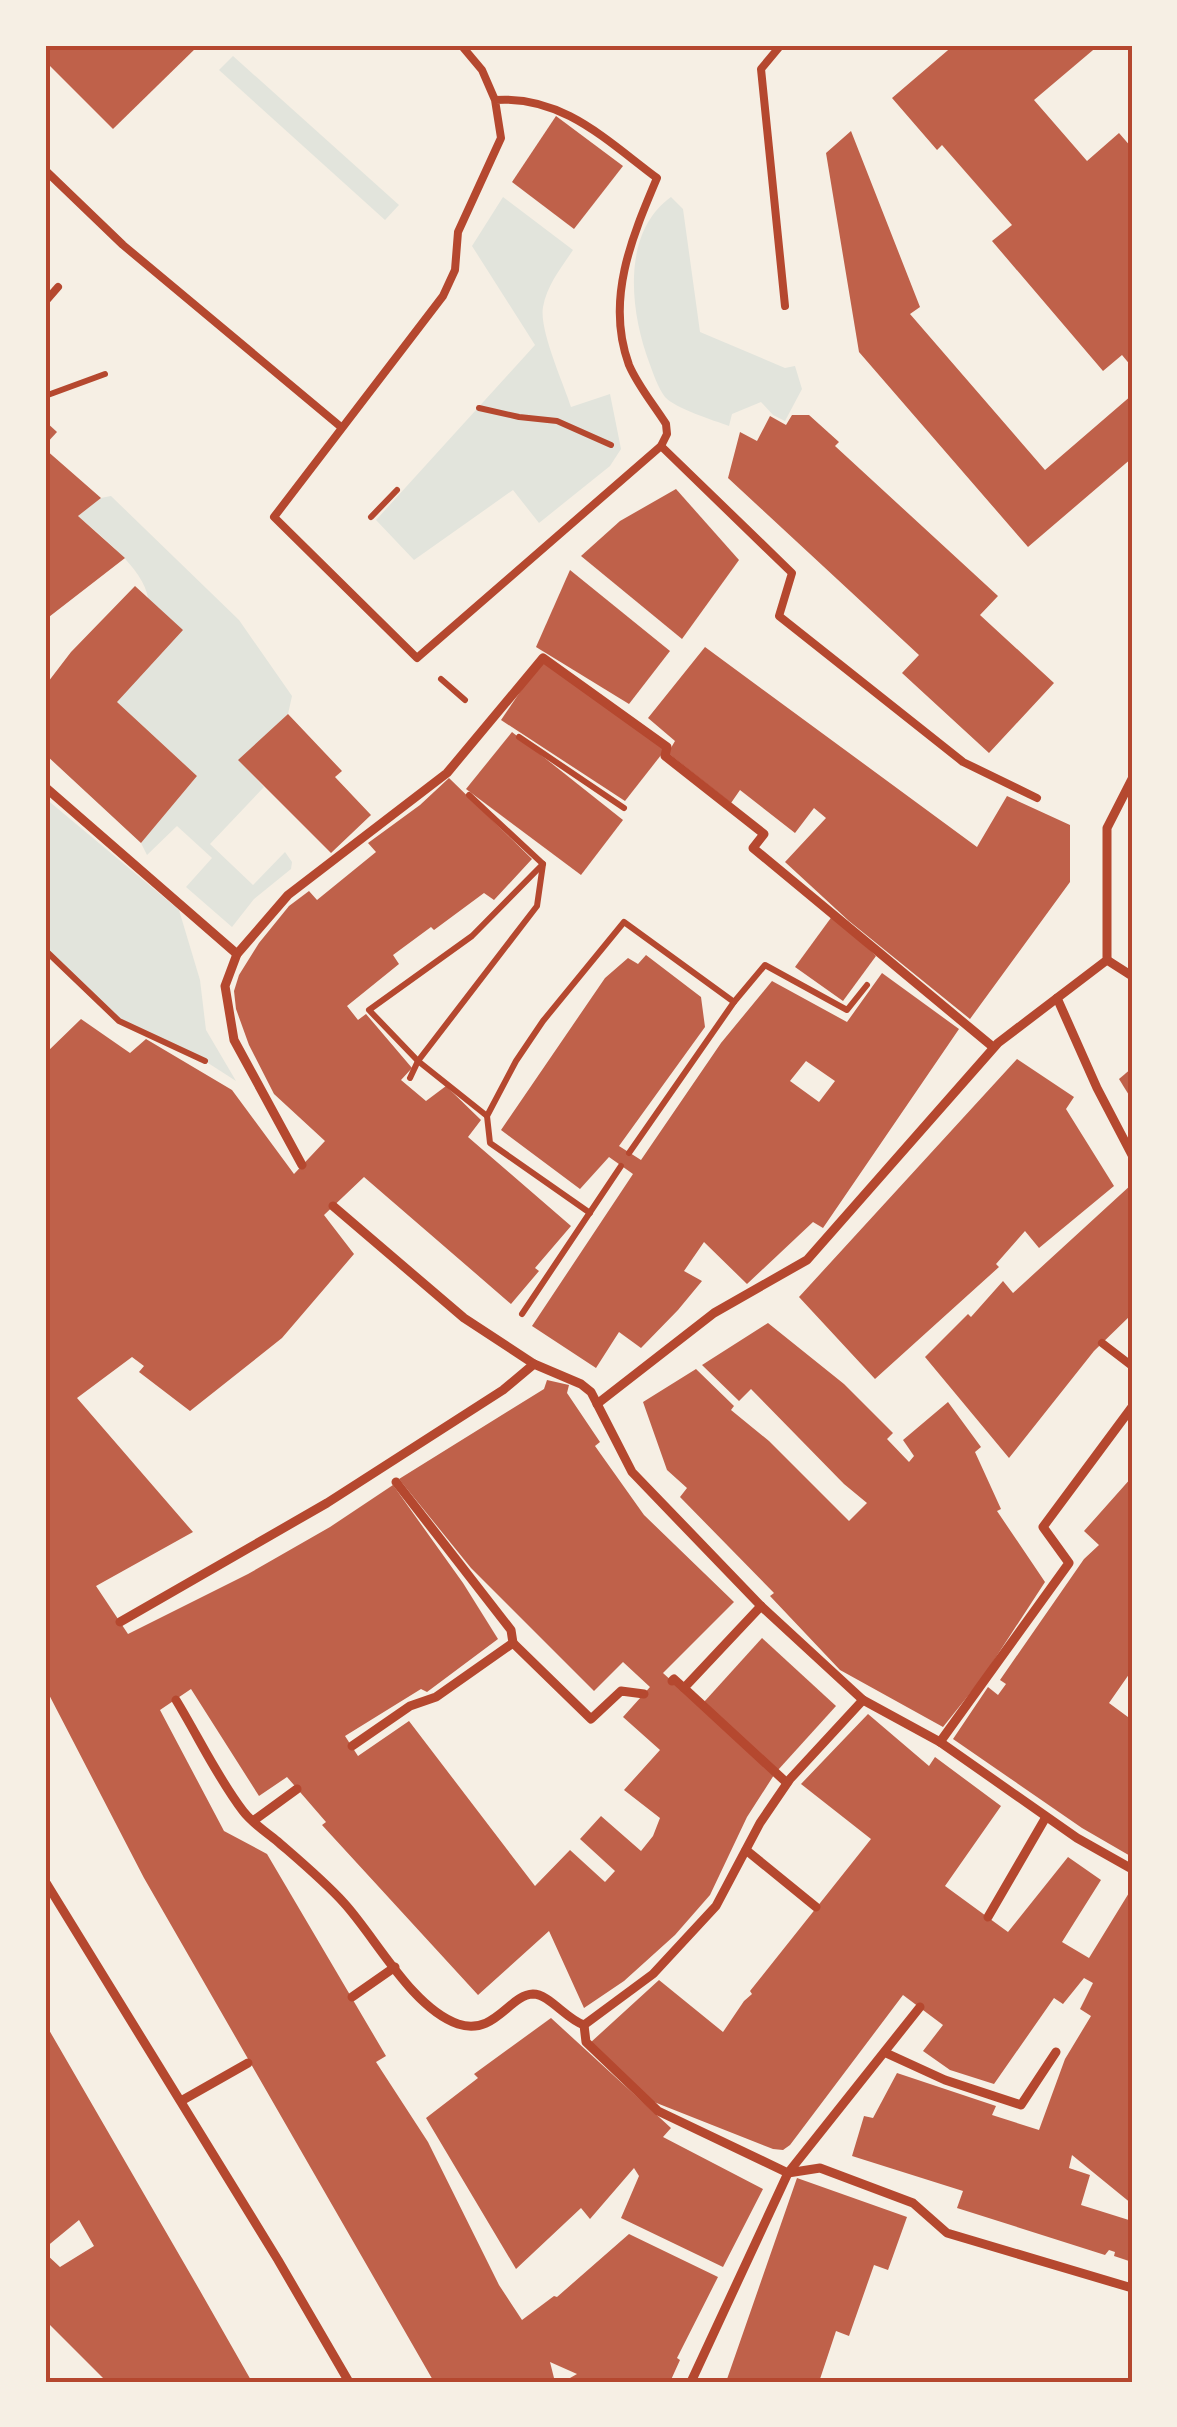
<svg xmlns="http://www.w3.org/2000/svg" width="1177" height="2427" font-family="Lora,serif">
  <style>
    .green { fill: #e2e4dc }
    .building { fill: #bf614a; fill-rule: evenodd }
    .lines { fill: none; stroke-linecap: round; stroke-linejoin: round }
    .path { stroke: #b5482f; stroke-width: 6 }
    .service { stroke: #b5482f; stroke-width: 8 }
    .pedestrian { stroke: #b5482f; stroke-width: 9 }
    .neatline { fill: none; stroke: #b5482f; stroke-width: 4 }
  </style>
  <rect width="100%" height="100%" fill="#f6efe4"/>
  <!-- green -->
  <g class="green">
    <polygon points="233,56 399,205 385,220 219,70"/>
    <path d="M503,197l70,53c-12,18 -26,35 -30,57 -4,23 20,75 28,100l39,-13 11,55 -11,17 -71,57 -26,-33 -99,70 -38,-40 159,-175 -63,-99z"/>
    <path d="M671,197l12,12 17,123 85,36 10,-2 7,23 -17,32 -12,-6 -12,-13 -29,12 -3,12c-16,-6 -53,-17 -64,-29 -7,-9 -12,-24 -16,-35 -19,-51 -28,-129 22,-165z"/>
    <path d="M111,496l128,124 53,76 -4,18 -49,46 25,27 -54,57 43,41 32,-33 7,10 -1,7 -37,30 -22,28 -46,-40 26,-29 -35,-32 -30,29 -6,-12 56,-67 -80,-74c6,-19 34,-90 31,-104 -4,-30 -49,-63 -70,-82l23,-18z"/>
    <polygon points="45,798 179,910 200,980 206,1030 236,1081 191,1052 119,1021 45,950"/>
  </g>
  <!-- building -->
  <g class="building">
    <polygon points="45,45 199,45 113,129 45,61"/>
    <polygon points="954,45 1099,45 1034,100 1087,161 1119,133 1132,148 1132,367 1122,355 1103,371 992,241 1012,225 942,145 937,150 892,98"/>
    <polygon points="556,116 623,166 574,229 512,182"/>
    <polygon points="851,131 920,307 910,314 1045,470 1132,395 1132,458 1028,547 859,352 826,153"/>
    <polygon points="792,415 809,415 839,442 835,446 998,596 980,615 1054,683 989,753 902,673 919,655 728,478 740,432 757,441 770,416 786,425"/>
    <polygon points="45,421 57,432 45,445"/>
    <polygon points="45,449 101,498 78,516 125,558 45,620"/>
    <polygon points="676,489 739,560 682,639 581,556 620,521"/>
    <polygon points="570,570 670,651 629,704 536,647"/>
    <polygon points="135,586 183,630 117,702 197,776 141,843 45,754 45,686 71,652"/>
    <polygon points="705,647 977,847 1007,796 1070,825 1070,882 970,1019 849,921 785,862 826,818 814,808 795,833 740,790 731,803 668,753 675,741 648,718"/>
    <polygon points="543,658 665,750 625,801 501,720"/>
    <polygon points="288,714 342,771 335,777 371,815 331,853 238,760"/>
    <polygon points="512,732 623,820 581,875 466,789"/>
    <polygon points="449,778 532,859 494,900 484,893 434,930 431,927 393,955 399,964 347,1006 358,1020 366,1014 412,1068 401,1080 426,1101 446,1086 481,1120 468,1137 571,1226 535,1268 539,1271 511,1304 364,1177 324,1215 354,1254 282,1338 190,1411 139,1372 144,1366 132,1357 77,1398 193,1532 96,1586 128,1634 248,1574 330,1527 393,1485 463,1583 498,1639 427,1692 421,1689 345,1736 358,1756 409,1721 535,1886 570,1850 605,1882 615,1871 580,1839 601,1816 641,1851 653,1836 660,1818 624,1790 660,1750 623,1717 650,1687 623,1662 594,1691 471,1568 399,1479 544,1389 547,1380 569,1385 567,1393 600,1442 595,1446 644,1515 734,1602 663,1673 774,1775 747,1817 710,1895 675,1935 624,1981 584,2008 549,1931 478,1995 322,1825 326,1822 287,1777 259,1796 191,1689 160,1710 224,1831 267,1854 386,2056 376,2062 428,2142 499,2285 522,2320 554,2296 557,2297 629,2234 718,2277 677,2358 680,2360 670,2382 563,2382 577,2374 550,2362 555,2382 434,2382 144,1878 45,1687 45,1054 81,1019 130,1053 146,1039 232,1090 294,1174 325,1141 274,1094 249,1045 236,1009 234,991 239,975 259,943 289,906 309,891 317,900 376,852 368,843 420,805"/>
    <polygon points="833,915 876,956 843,1001 795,967"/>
    <path d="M646,955l55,42 4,30 -86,119 22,14 80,-117 51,-62 75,41 35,-49 77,56 -136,199 -10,-6 -66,62 -43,-42 -20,29 18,10 -24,29 -37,38 -22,-16 -23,36 -64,-42 101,-152 -24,-17 -29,32 -79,-59 104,-152 23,-20 10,6zM806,1061l29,20 -16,21 -29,-21z"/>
    <polygon points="1017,1059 1074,1097 1066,1109 1114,1186 1039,1248 1025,1231 996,1264 999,1267 875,1379 799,1297"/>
    <polygon points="1132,1068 1132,1100 1119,1079"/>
    <polygon points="1132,1184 1132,1314 1094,1351 1009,1458 925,1357 968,1314 971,1317 1003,1281 1013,1293"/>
    <polygon points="768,1323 844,1384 893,1433 887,1439 909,1462 914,1456 903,1440 948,1402 981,1447 975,1452 1001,1509 997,1511 1045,1582 983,1677 943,1727 840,1670 770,1596 774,1593 680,1497 687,1488 667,1470 643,1402 696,1369 734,1406 731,1410 769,1441 849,1521 867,1503 844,1484 751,1389 739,1401 702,1365"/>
    <polygon points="1132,1477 1132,1670 1109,1703 1132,1720 1132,1857 1082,1828 953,1739 988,1687 998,1695 1006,1684 1000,1680 1084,1559 1099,1545 1084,1531"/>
    <polygon points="762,1638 836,1706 778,1770 704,1702"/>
    <polygon points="868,1714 929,1766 935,1757 1001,1806 945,1886 1008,1932 1068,1857 1101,1880 1062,1942 1089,1958 1132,1888 1132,2204 1072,2155 1069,2168 1090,2175 1081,2205 1132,2221 1132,2262 1114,2256 1115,2252 1109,2250 1105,2255 957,2208 963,2191 852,2156 864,2116 873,2118 897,2073 996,2106 992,2115 1039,2130 1065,2059 1091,2016 1080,2009 1093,1983 1084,1978 1063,2004 1054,1998 994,2084 950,2070 923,2051 943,2025 903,1995 790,2145 783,2150 773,2149 654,2102 590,2043 659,1980 723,2032 744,2001 752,1994 750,1991 871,1839 801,1784"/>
    <polygon points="551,2018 671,2128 663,2137 763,2189 723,2267 621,2218 639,2176 634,2168 590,2219 581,2208 516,2269 426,2118 478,2078 474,2074"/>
    <polygon points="45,2023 199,2289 252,2382 107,2382 45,2320 45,2253 60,2267 94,2246 79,2220 45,2248"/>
    <polygon points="797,2178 907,2217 888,2270 874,2265 849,2336 836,2331 819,2382 726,2382"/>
  </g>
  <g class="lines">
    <!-- path -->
    <g class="path">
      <polyline points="45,396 105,374"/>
      <polyline points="479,408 519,417 557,421 611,445"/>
      <polyline points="371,517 397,490"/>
      <polyline points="441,679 465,700"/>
      <polyline points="519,737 624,808"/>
      <polyline points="543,864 472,936 369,1010 418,1061 487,1116 490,1143 590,1213"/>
      <polyline points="45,950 119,1021 205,1061"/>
      <polyline points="410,1078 418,1061 537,906 543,864 469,795"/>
      <polyline points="487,1116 516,1061 543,1021 624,922 734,1002"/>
      <polyline points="629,1153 734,1002 765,965 847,1010 867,985"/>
      <polyline points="522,1314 621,1166"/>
    </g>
    <!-- service -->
    <g class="service">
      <path d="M461,45l21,25 13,30 6,38 -43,94 -3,38 -12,26 -169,221 143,141 244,-212 6,-12 -1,-10c-12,-19 -28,-38 -37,-59 -24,-65 3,-128 28,-187 -51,-38 -95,-83 -162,-78"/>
      <polyline points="781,45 761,69 785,306"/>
      <polyline points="45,170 123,245 341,427"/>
      <polyline points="45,302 58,287"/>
      <polyline points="661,446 792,573 779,616 963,762 1037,798"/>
      <polyline points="1102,1343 1132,1366"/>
    </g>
    <!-- pedestrian -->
    <g class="pedestrian">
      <polyline points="45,787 237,954"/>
      <polyline points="1107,960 1132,976"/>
      <polyline points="1057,998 1097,1088 1132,1155"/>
      <polyline points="302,1165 234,1040 225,986 237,954 288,895 447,773 543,658 667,747 665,756 764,834 753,848 993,1047"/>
      <polyline points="333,1206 464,1318 534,1364"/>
      <polyline points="597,1404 714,1313 807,1260 998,1043 1107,960 1107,828 1132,779"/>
      <polyline points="761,1606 684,1688 787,1783"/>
      <polyline points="120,1622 327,1503 503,1390 534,1364 581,1384 591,1392 632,1472 761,1606 863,1700 940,1742 1077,1838 1132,1869"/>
      <polyline points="513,1643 591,1719 621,1691 644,1694"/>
      <polyline points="672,1681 674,1679 684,1688"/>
      <path d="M176,1700c22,36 41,77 67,111 9,12 23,21 34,30 23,20 47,40 67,62 32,35 68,105 114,121 37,12 51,-29 75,-30 16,0 33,25 51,31l69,-51 63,-68 44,-83 30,-44 73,-79"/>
      <polyline points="940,1742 1069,1563 1043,1527 1132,1407"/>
      <polyline points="352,1746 410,1706 436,1697 513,1643 511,1630 396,1482"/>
      <polyline points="253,1821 297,1789"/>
      <polyline points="746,1850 816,1907"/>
      <polyline points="45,1881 278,2260 349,2382"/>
      <polyline points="988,1917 1046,1817"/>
      <polyline points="352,1997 395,1967"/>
      <polyline points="584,2025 586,2042 658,2111 788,2173 820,2168 913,2203 947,2233 1132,2288"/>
      <polyline points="886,2053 945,2080 1021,2105 1056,2052"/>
      <polyline points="181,2101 248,2063"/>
      <polyline points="691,2382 788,2173 920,2007"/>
    </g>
  </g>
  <!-- border -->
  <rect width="1177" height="2427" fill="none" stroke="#f6efe4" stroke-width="95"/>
  <rect x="48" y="48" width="1082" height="2332" class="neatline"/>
</svg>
